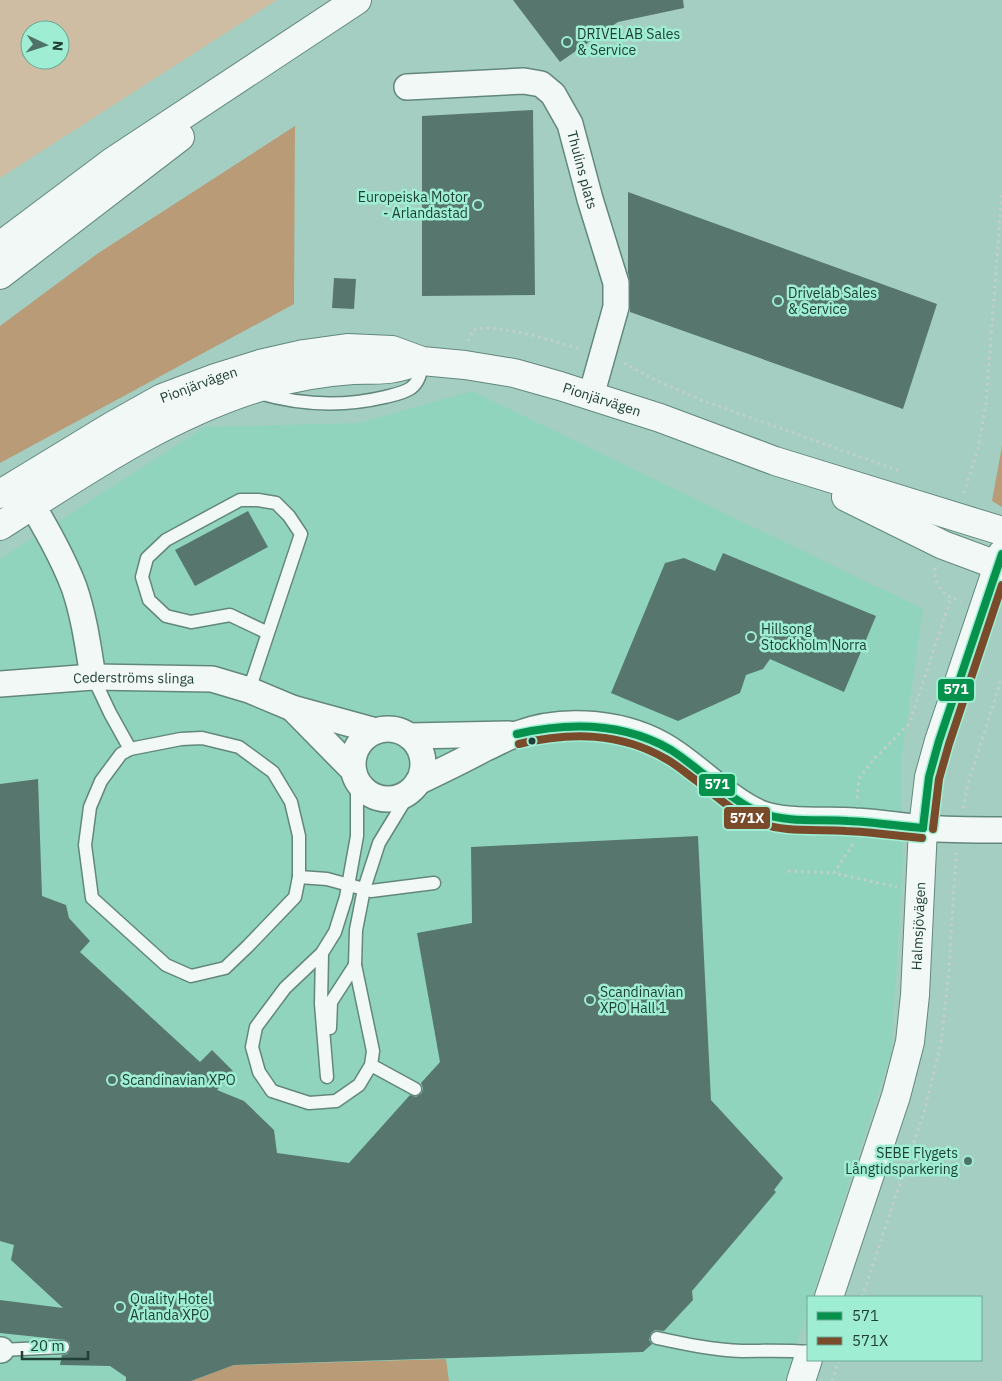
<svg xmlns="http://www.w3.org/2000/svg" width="1002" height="1381" font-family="'IBM Plex Sans',sans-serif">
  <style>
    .built { fill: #90d4be }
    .green { fill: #cebda2; fill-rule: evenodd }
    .forest { fill: #b99c77 }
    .building { fill: #57776e }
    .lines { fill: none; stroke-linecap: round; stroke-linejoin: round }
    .service-casing { stroke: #63877d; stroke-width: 15 }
    .minor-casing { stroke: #63877d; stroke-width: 28 }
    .tertiary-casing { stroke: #63877d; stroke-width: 30 }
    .secondary-casing { stroke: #63877d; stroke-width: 30 }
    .motorway-casing { stroke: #63877d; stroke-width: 30 }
    .path { stroke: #c1cfca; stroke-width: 3; stroke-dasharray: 2.5 4; stroke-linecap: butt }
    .service { stroke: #f1f8f6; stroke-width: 12 }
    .minor { stroke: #f1f8f6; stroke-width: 25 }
    .tertiary { stroke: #f1f8f6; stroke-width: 28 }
    .secondary { stroke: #f1f8f6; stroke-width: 28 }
    .motorway { stroke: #f1f8f6; stroke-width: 28 }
    .bus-1-casing { stroke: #9feed4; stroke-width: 11 }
    .bus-2-casing { stroke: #9feed4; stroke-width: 11 }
    .bus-1 { stroke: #06924c; stroke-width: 8 }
    .bus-2 { stroke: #7a4b2a; stroke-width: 8 }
    .poi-dot { fill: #4e7267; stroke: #9feed4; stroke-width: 2 }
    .bus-dot { fill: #204036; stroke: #9feed4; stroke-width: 2 }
    .labels { text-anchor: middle; stroke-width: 5; stroke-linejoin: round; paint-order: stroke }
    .poi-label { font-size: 14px; fill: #204036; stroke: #9feed4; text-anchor: start }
    .street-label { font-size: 14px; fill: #204036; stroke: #9feed4 }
    .line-badge { stroke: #9feed4; stroke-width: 2 }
    .badge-label { font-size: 14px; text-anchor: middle; font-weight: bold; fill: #fff }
  </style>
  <rect width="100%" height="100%" fill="#a4cec1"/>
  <!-- built -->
  <polygon class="built" points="472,391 923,609 901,762 903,860 891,1053 812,1297 808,1297 808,1310 785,1381 0,1381 0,559 205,427 359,423"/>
  <!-- green -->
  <path class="green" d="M0,0h277l-277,178zM30,30h30v30h-30z"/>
  <!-- forest -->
  <g class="forest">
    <polygon points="295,126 294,304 0,463 0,326 97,254"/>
    <polygon points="1002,446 1002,507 992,501"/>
    <polygon points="446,1359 449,1381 191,1381 234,1365"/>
  </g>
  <!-- building -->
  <g class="building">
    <polygon points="513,0 683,0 684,8 618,22 560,62"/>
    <polygon points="533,110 535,295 422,296 422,116"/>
    <polygon points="628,192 937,304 903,409 630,312 630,283 628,272"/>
    <polygon points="334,278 356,279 354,309 332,308"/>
    <polygon points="248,511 268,547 195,586 175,550"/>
    <polygon points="723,553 876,616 844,692 770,659 763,669 746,675 740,693 678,721 611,693 665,563 684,558 715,571"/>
    <polygon points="38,779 42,896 66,905 69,918 90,941 80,952 200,1062 212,1050 233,1071 217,1090 244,1101 274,1130 277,1153 349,1163 410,1095 416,1097 422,1093 423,1088 421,1083 440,1062 417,933 472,923 471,847 698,836 711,1100 783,1178 774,1190 776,1192 692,1291 693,1300 664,1331 655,1330 651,1333 649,1340 652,1344 643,1352 234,1365 191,1381 126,1381 126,1377 110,1366 60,1365 62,1355 67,1354 70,1350 70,1343 66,1340 0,1333 0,1300 63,1308 11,1260 14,1245 0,1241 0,784"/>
  </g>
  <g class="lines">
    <defs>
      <g id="service">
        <path d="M259,393c41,12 84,14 126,4 8,-2 19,-4 26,-9 9,-7 10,-17 11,-27"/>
        <polyline points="93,677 110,713 130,749"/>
        <polyline points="249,690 301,534 289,516 276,503 258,500 240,500 166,540 147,558 142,577 149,600 166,616 191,622 230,615 268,633"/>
        <polygon points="202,738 239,747 273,772 291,802 299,836 299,877 295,897 248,946 225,968 191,976 166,965 92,898 85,845 90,807 101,781 121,754 130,749 181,739"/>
        <polyline points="357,782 357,836 346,897 335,932 322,953 285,988 256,1027 252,1047 259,1072 272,1091 309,1103 336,1101 359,1085 371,1065 373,1051 355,965 356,930 364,889 379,843 410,792"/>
        <polyline points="299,877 327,879 371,891 434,883"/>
        <polyline points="322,953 321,1004 327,1077"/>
        <polyline points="330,1028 331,1002 355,965"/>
        <polyline points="371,1065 415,1089"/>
        <path d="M657,1338c28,6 56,12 85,13 22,0 44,-1 66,1"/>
        <polyline points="1,1350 63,1347"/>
      </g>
      <g id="minor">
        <path id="s1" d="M407,87l117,-6 17,3 12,10 17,30 20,75 26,84v24l-25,89"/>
        <path d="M23,489c18,31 38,64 51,98 10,29 14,59 19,90"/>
        <path id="s2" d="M0,684l93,-7 119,2 37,11 43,18 84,23"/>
        <polyline points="292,708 353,770"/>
        <circle cx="388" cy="764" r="35"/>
        <polyline points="409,736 509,734"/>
        <path d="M418,782c23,-11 46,-22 68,-34 10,-4 21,-11 31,-14 48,-18 111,-12 154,16 28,18 59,50 89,63 25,10 67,6 95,8 22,1 45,5 67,7 27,2 53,2 80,2"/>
        <polyline points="0,1350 1,1350"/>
      </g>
      <g id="tertiary">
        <path id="s3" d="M829,1297l67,-201 14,-54 5,-47 8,-167 6,-51 10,-36 63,-187"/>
        <polyline points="801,1381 808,1359"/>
      </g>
      <g id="secondary">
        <polyline points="0,246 112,162 357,0"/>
        <polyline points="0,275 180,137"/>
        <path id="s4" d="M20,482l92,-56 50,-28 53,-20 45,-14 44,-10 43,-6 45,2 30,11 43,4 49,8 46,13 100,32 115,43 227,70"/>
        <polyline points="846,497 943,545 1002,567"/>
        <path d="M0,526c84,-54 170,-113 267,-141 27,-8 57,-13 86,-15 13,-1 28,1 41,-2 8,-1 15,-4 22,-6"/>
      </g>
      <polyline id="motorway" points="0,494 20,482"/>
    </defs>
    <!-- service casing -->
    <use href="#service" class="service-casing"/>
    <!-- minor casing -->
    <use href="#minor" class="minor-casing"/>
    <!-- tertiary casing -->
    <use href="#tertiary" class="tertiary-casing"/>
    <!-- secondary casing -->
    <use href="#secondary" class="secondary-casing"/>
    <!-- motorway casing -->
    <use href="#motorway" class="motorway-casing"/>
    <!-- path -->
    <g class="path">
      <path d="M468,341l5,-11c28,-7 79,11 107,19"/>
      <polyline points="624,363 653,379 701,400 900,471"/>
      <polyline points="964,493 978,449 986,403 1002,194"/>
      <path d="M935,568c-1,19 9,28 26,33"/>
      <polyline points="857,798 859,779 873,760 909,724 951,598"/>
      <polyline points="963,808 969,780 1002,677"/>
      <polyline points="853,844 834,873 897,887"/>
      <polyline points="788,871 834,873"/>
      <polyline points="862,1297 925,1109 941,1043 949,971 956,853"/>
      <polyline points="832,1381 839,1360"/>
    </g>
    <!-- service -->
    <use href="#service" class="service"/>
    <!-- minor -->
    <use href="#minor" class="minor"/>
    <!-- tertiary -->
    <use href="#tertiary" class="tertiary"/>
    <!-- secondary -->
    <use href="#secondary" class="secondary"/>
    <!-- motorway -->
    <use href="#motorway" class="motorway"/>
    <defs>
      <g id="bus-1">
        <path d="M517,734c53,-12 106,-12 154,16 11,7 21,15 31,23 19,14 37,32 59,40 27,10 58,6 87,8 25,1 50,5 75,7"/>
        <polyline points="923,828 929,777 939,741 1002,554"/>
      </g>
      <g id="bus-2">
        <path d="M519,744c51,-12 101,-12 147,15 11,6 21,15 31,22 19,15 37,32 59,41 28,11 61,7 90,9 26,1 51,5 76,7"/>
        <polyline points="933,829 939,779 949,744 1002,585"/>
      </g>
    </defs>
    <!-- bus-1 casing -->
    <use href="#bus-1" class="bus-1-casing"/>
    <!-- bus-2 casing -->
    <use href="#bus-2" class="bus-2-casing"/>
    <!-- bus-1 -->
    <use href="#bus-1" class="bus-1"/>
    <!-- bus-2 -->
    <use href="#bus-2" class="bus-2"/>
  </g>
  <!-- markers -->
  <g class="poi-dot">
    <circle cx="567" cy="42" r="5"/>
    <circle cx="478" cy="205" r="5"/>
    <circle cx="778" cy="301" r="5"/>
    <circle cx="751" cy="637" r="5"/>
    <circle cx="590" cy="1000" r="5"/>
    <circle cx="112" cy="1080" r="5"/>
    <circle cx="968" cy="1161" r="5"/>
    <circle cx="120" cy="1307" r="5"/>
  </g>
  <circle class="bus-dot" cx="532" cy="741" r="4.5"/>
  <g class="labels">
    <!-- poi labels -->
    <g class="poi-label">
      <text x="577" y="39">DRIVELAB Sales<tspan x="577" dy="16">&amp; Service</tspan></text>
      <text x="468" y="202" text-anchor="end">Europeiska Motor<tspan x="468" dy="16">- Arlandastad</tspan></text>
      <text x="788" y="298">Drivelab Sales<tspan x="788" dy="16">&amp; Service</tspan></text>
      <text x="761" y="634">Hillsong<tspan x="761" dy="16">Stockholm Norra</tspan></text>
      <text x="600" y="997">Scandinavian<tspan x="600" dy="16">XPO Hall 1</tspan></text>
      <text x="122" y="1085">Scandinavian XPO</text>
      <text x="958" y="1158" text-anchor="end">SEBE Flygets<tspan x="958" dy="16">Långtidsparkering</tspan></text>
      <text x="130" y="1304">Quality Hotel<tspan x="130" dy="16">Arlanda XPO</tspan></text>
    </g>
    <!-- street labels -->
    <g class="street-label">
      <text dy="5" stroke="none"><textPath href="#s1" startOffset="232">Thulins plats</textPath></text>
      <text dy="5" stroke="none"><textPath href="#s4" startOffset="204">Pionjärvägen</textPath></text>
      <text dy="5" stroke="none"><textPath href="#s4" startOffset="619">Pionjärvägen</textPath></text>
      <text dy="5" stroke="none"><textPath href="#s2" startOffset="134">Cederströms slinga</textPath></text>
      <text dy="5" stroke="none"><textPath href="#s3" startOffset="384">Halmsjövägen</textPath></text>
    </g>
  </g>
  <g class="line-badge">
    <rect x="937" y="678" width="38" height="24" rx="5" fill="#06924c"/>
    <rect x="698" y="773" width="38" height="24" rx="5" fill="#06924c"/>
    <rect x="723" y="806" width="48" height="24" rx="5" fill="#7a4b2a"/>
  </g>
  <g class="badge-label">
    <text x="956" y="694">571</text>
    <text x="717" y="789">571</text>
    <text x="747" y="823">571X</text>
  </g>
  <!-- legend -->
  <rect x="807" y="1296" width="175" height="65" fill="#9feed4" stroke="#6ca895"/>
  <rect x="817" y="1312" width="25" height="8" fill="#06924c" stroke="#6ca895"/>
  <text x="852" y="1321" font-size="15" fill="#204036">571</text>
  <rect x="817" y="1337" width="25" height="8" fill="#7a4b2a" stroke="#6ca895"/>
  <text x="852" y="1346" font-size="15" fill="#204036">571X</text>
  <!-- north arrow -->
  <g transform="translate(45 45) rotate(94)"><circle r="24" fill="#9feed4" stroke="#6ca895"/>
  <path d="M0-4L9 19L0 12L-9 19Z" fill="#4e7267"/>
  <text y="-8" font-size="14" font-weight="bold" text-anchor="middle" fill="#204036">N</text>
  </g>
  <!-- scale -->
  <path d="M22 1351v8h66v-8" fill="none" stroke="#204036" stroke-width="2.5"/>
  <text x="30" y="1351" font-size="15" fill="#204036" stroke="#9feed4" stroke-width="4" paint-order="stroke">20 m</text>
</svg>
